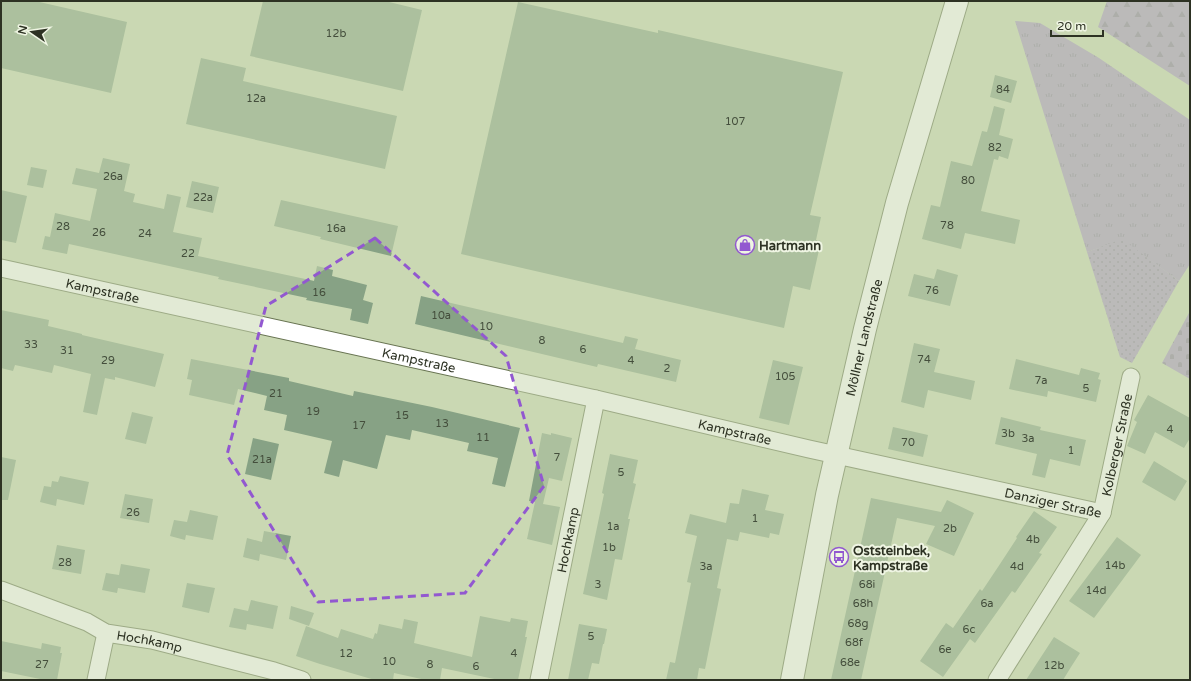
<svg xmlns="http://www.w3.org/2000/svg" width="1191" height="681" font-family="'Varela Round',sans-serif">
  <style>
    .grass { fill: url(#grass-tufts) }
    .forest { fill: url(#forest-firs) }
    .cemetery { fill: url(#cemetery-stones) }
    .park { fill: url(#park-dots) }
    .building { fill: #87a285 }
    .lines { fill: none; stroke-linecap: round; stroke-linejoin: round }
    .street-casing { stroke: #677351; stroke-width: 19 }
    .secondary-casing { stroke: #677351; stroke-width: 24 }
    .street { stroke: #fff; stroke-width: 17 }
    .secondary { stroke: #fff; stroke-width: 22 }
    .marked { fill: none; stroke: #9258d0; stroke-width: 3; stroke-dasharray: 8 5; stroke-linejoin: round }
    .labels { text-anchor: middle; stroke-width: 4; stroke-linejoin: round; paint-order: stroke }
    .number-label { font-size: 11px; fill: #444e3c }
    .poi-label { font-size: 13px; font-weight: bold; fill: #2d3223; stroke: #eff5e3; text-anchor: start }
    .street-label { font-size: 13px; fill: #2d3223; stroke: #eff5e3 }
  </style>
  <defs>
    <pattern id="grass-tufts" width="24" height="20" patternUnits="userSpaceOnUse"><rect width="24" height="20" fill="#a895c2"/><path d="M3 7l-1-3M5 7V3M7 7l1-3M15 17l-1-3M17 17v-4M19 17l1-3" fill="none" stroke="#897a9d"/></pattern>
    <pattern id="forest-firs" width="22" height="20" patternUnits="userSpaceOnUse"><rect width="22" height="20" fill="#a895c2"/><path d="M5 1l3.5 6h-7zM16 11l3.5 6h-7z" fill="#897a9d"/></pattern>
    <pattern id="cemetery-stones" width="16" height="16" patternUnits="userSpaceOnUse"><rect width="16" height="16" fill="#a895c2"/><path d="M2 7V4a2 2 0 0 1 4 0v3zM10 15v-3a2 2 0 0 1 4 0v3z" fill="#897a9d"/></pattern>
    <pattern id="park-dots" width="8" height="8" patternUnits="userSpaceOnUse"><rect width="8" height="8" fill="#a895c2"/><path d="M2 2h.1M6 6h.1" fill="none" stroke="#897a9d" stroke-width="1.8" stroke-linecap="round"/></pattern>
  </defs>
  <rect width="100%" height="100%" fill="#cad8b3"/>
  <!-- grass -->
  <polygon class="grass" points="1015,21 1040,23 1099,58 1190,120 1190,264 1179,281 1122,240 1087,252"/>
  <!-- forest -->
  <polygon class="forest" points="1107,1 1190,1 1190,86 1098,27"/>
  <!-- cemetery -->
  <polygon class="cemetery" points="1190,311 1190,379 1162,363"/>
  <!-- park -->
  <polygon class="park" points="1122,239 1179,281 1132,363 1120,357 1087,252"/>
  <!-- building -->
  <g class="building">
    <polygon points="1,1 35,1 127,22 111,93 1,68"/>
    <polygon points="263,1 385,1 422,10 403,91 250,56"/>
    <polygon points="518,2 658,33 658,30 843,72 810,215 821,217 816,240 821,241 810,290 793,286 784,328 461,254"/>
    <polygon points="201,58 246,68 243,81 397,116 385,169 186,124"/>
    <polygon points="995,75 1017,81 1011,103 990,97"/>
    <polygon points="994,106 1005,109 999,135 1013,139 1008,159 999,156 998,160 994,159 981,211 1020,220 1015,244 965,233 961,249 922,239 931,205 940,207 951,161 972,166 982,131 987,132"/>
    <polygon points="103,158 130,164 124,191 135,194 133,202 164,209 167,194 181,197 173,232 202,238 198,256 310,280 314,281 317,266 333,270 332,276 367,285 363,300 373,303 368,324 350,320 352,309 306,300 307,298 218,279 219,277 69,244 67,254 42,249 45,236 50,237 55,213 90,221 97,189 72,184 76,168 99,173"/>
    <polygon points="31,167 47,170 43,188 27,185"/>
    <polygon points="192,181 219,187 213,213 186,207"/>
    <polygon points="1,190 27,196 16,243 1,240"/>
    <polygon points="281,200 398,226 391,256 320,239 321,237 274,226"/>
    <polygon points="937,269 958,275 950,306 908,296 914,274 934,279"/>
    <polygon points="421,296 623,343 625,336 638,339 635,349 681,360 676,382 598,364 597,367 415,324"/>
    <polygon points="1,310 49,320 48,326 82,334 82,335 164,354 155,387 115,377 115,380 105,378 97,415 83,412 91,374 54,365 52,373 15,365 13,371 1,368"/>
    <polygon points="914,343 940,349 934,372 975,381 971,400 928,390 924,408 901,402"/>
    <polygon points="191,359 289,378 289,381 353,396 354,391 432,407 520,428 505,487 492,484 498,458 467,451 469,443 412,430 410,440 386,435 377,469 343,460 339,477 324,473 332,441 284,430 287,415 264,410 267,396 238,389 234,405 189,395 192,380 187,379"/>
    <polygon points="1016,359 1079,375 1081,368 1100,373 1098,379 1101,380 1096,402 1048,391 1047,397 1009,389"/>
    <polygon points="773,360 803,367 789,425 759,418"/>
    <polygon points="1148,395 1190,418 1190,438 1184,448 1155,432 1145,454 1127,446 1137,422 1134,420"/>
    <polygon points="132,412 153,417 146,444 125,439"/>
    <polygon points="1001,417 1041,427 1040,430 1086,440 1080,466 1050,459 1045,478 1032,475 1037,454 995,444"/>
    <polygon points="893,427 928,435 923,457 888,449"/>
    <polygon points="542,433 551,435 551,433 572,438 562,481 549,478 543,504 560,507 552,545 527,539 535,502 529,501"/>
    <polygon points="253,438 279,444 271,480 245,474"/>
    <polygon points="610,454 638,460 633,483 636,484 628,519 630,519 622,560 615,559 607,600 583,594 604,494 602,493"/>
    <polygon points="1,457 16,460 8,500 1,500"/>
    <polygon points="1154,461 1187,481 1175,501 1142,482"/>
    <polygon points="60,476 89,482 84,505 57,499 56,506 40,502 44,486 51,487 52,481 58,482"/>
    <polygon points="742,489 769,495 765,510 784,514 779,535 770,533 769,538 740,532 738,541 727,539 717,588 721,589 705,669 699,668 697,680 666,680 670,662 675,663 691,583 687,582 697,536 685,533 690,514 726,523 730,503 739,504"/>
    <polygon points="125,494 153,499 149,523 120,518"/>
    <polygon points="871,498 941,512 947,500 974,513 954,556 926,544 935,526 897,518 861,680 831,680"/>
    <polygon points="190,510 218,516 213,540 186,535 185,540 170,536 174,520 187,522"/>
    <polygon points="1034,511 1057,527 1039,553 1042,554 1015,593 1012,591 975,643 970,639 943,677 920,661 946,623 953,628 980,589 982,591 1000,564 1017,538 1016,537"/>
    <polygon points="264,531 291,536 286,560 260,554 259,561 243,557 247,538 262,542"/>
    <polygon points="1117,537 1141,555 1094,618 1069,601"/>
    <polygon points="57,545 85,550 81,574 52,569"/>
    <polygon points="121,564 150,569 145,593 118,588 117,593 102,590 106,573 119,575"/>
    <polygon points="187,583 215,588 209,613 182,607"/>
    <polygon points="251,600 278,606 273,629 247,624 246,630 229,627 234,608 248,611"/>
    <polygon points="291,606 314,613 309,626 289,619"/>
    <polygon points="480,616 510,622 511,618 528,621 525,637 527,637 518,680 499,680 442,668 440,680 426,680 394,673 393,680 375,680 320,664 296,656 306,626 338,638 341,629 373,639 375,633 377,634 379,624 402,629 404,619 418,622 414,643 472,657"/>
    <polygon points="579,624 607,629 604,644 603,644 599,664 592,663 588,680 568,680"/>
    <polygon points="1054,637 1080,653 1071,667 1063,680 1026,680"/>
    <polygon points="1,641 41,649 42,643 61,647 60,653 62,653 57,680 45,680 1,671"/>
  </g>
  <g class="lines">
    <defs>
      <g id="street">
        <path id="s1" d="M1,268l595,131 213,50 293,64"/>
        <path id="s2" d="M1,590l86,32 19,11 46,7 122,31 28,9"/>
        <polyline points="96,680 106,633"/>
        <path id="s3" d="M539,680l57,-281"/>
        <path id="s4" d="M997,680l105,-167 29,-136"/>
      </g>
      <g id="secondary">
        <path id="s5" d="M792,680l35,-185 38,-166 32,-126 60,-202"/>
      </g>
    </defs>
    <!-- street casing -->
    <use href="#street" class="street-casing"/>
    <!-- secondary casing -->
    <use href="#secondary" class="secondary-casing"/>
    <!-- street -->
    <use href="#street" class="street"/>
    <!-- secondary -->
    <use href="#secondary" class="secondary"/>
  </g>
  <!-- marked area -->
  <path d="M0 0H1191V681H0ZM375,238l131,118 38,130 -79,107 -147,9 -91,-147 39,-149z" fill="#cad8b3" fill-opacity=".55" fill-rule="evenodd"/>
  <path class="marked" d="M375,238l131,118 38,130 -79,107 -147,9 -91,-147 39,-149z"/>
  <!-- icons -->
  <defs>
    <symbol id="shop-ring" viewBox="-11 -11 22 22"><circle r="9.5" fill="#eff5e3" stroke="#9258d0" stroke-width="1.5"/><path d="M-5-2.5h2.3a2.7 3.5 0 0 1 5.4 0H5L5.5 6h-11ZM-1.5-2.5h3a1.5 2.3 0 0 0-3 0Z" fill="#9258d0"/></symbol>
    <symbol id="bus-ring" viewBox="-11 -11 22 22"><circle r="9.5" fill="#eff5e3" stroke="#9258d0" stroke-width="1.5"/><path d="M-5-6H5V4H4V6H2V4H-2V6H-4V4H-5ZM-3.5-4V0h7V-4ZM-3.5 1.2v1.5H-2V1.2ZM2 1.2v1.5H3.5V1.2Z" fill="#9258d0"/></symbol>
  </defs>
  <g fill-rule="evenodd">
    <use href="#shop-ring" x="734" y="234" width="22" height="22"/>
    <use href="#bus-ring" x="828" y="546" width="22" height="22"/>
  </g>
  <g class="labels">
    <!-- number labels -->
    <g class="number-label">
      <text x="336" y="37">12b</text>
      <text x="1003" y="93">84</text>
      <text x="256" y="102">12a</text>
      <text x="735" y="125">107</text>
      <text x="995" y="151">82</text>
      <text x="113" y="180">26a</text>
      <text x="968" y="184">80</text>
      <text x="203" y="201">22a</text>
      <text x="947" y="229">78</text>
      <text x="63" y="230">28</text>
      <text x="336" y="232">16a</text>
      <text x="99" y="236">26</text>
      <text x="145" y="237">24</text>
      <text x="188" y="257">22</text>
      <text x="932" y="294">76</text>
      <text x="319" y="296">16</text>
      <text x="441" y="319">10a</text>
      <text x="486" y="330">10</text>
      <text x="542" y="344">8</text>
      <text x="31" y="348">33</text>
      <text x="583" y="353">6</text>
      <text x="67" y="354">31</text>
      <text x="924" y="363">74</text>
      <text x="108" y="364">29</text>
      <text x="631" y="364">4</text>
      <text x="667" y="372">2</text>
      <text x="785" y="380">105</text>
      <text x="1041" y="384">7a</text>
      <text x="1086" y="392">5</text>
      <text x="276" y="397">21</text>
      <text x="313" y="415">19</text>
      <text x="402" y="419">15</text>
      <text x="442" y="427">13</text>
      <text x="359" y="429">17</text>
      <text x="1170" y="433">4</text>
      <text x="1008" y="437">3b</text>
      <text x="483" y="441">11</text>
      <text x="1028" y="442">3a</text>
      <text x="908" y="446">70</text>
      <text x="1071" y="454">1</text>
      <text x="557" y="461">7</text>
      <text x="262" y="463">21a</text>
      <text x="621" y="476">5</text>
      <text x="133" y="516">26</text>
      <text x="755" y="522">1</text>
      <text x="613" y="530">1a</text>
      <text x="950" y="532">2b</text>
      <text x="1033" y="543">4b</text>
      <text x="609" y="551">1b</text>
      <text x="65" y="566">28</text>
      <text x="1115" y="569">14b</text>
      <text x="706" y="570">3a</text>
      <text x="1017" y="570">4d</text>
      <text x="598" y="588">3</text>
      <text x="867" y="588">68i</text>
      <text x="1096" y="594">14d</text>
      <text x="863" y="607">68h</text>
      <text x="987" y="607">6a</text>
      <text x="858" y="627">68g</text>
      <text x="969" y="633">6c</text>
      <text x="591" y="640">5</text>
      <text x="854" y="646">68f</text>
      <text x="945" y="653">6e</text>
      <text x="346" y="657">12</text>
      <text x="514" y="657">4</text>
      <text x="389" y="665">10</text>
      <text x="850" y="666">68e</text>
      <text x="42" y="668">27</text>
      <text x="430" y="668">8</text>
      <text x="1054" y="669">12b</text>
      <text x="476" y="670">6</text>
    </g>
    <!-- poi labels -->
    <g class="poi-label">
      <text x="759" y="250">Hartmann</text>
      <text x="853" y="555">Oststeinbek,<tspan x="853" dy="15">Kampstraße</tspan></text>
    </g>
    <!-- street labels -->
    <g class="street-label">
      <text dy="5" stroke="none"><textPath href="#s1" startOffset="104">Kampstraße</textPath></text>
      <text dy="5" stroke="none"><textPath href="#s5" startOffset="350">Möllner Landstraße</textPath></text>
      <text dy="5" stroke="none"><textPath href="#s1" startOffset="428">Kampstraße</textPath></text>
      <text dy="5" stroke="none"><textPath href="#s1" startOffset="752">Kampstraße</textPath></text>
      <text dy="5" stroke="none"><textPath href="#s4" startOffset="267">Kolberger Straße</textPath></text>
      <text dy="5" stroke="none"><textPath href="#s1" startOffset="1078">Danziger Straße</textPath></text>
      <text dy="5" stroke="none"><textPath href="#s3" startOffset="143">Hochkamp</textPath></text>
      <text dy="5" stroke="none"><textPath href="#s2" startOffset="158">Hochkamp</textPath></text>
    </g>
  </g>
  <!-- border -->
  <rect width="1191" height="681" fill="none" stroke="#2d3223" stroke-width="4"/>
  <!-- north arrow -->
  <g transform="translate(32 32) rotate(283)" stroke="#eff5e3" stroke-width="3" paint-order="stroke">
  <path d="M0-3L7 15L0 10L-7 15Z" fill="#2d3223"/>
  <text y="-6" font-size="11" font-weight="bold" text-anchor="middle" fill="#2d3223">N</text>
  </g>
  <!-- scale -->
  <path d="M1051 30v6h52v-6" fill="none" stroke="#2d3223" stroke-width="2"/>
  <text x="1057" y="30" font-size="12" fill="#2d3223" stroke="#eff5e3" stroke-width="3" paint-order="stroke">20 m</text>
</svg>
